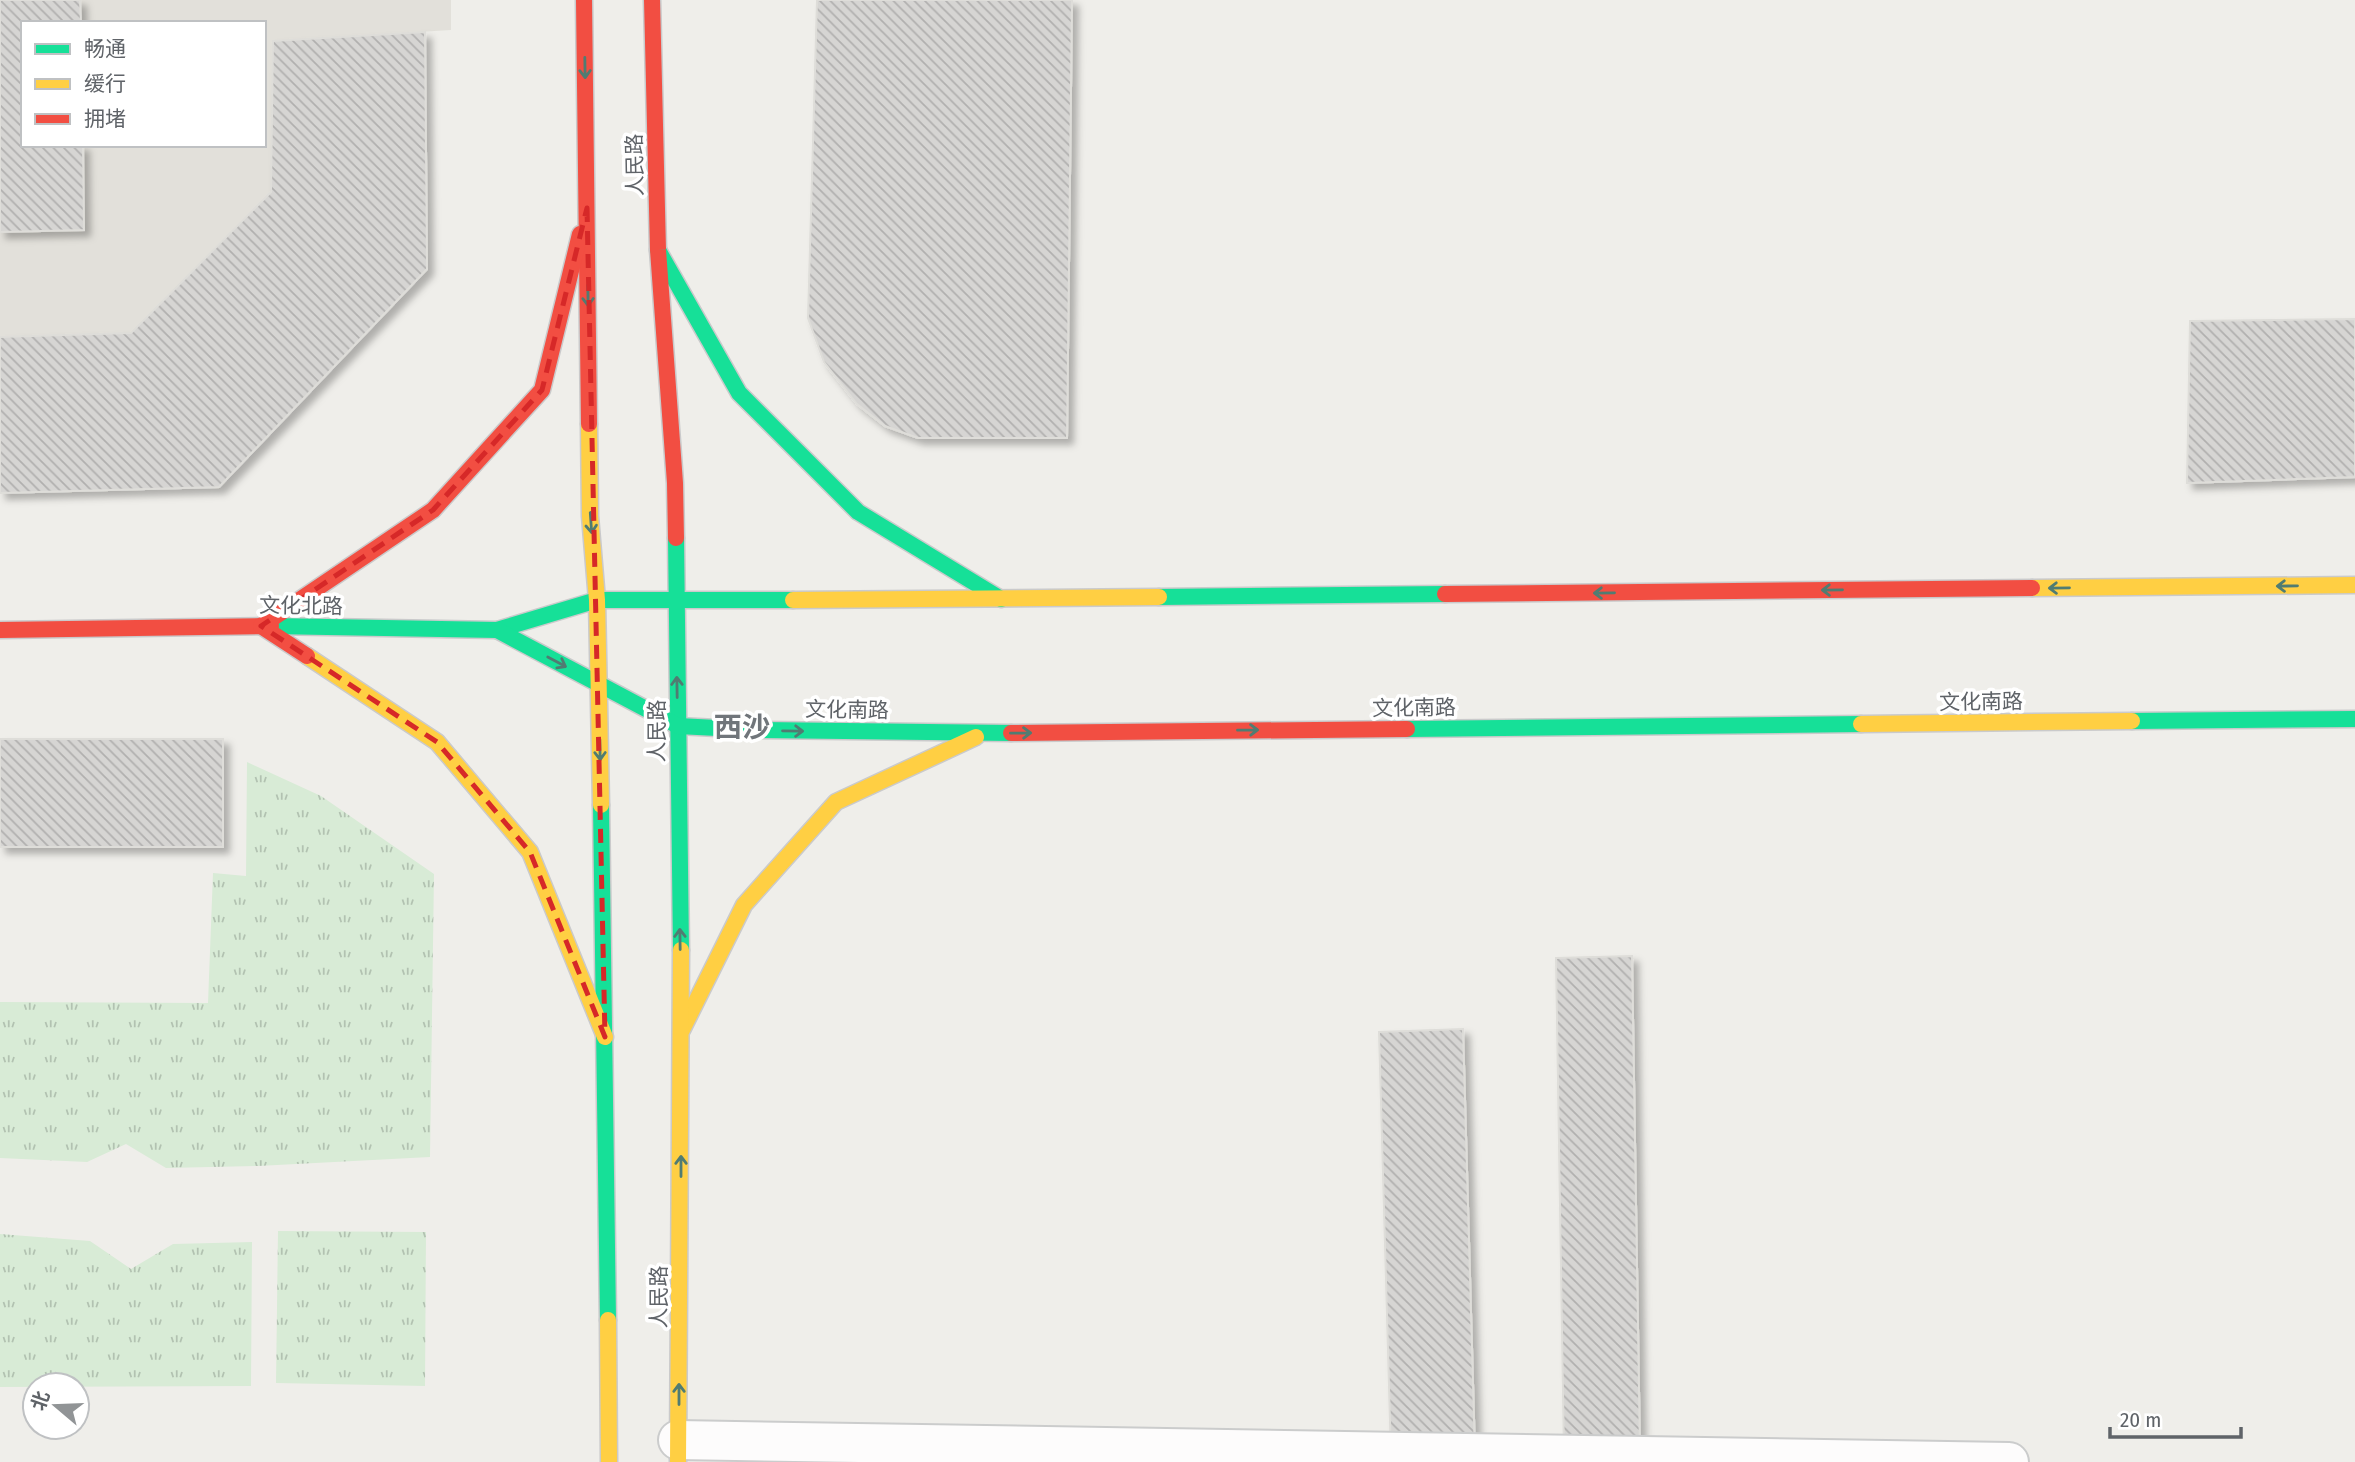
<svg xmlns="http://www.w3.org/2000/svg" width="2355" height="1462" font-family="'Fira Sans Condensed','Noto Sans SC',sans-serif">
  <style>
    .education { fill: #e2e0da; fill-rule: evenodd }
    .grass { fill: url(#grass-tufts) }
    .building { fill: url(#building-back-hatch); stroke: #deddd9; stroke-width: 2; filter: url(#shadow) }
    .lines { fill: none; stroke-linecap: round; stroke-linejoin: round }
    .street-casing { stroke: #cbcccc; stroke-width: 42 }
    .fast-casing { stroke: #cacacb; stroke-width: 19 }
    .slow-casing { stroke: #cacacb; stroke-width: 19 }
    .jam-casing { stroke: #cacacb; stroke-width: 19 }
    .street { stroke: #fdfcfc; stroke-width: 38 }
    .fast { stroke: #16e098; stroke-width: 16 }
    .slow { stroke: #ffcf43; stroke-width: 16 }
    .jam { stroke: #f24e42; stroke-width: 16 }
    .oneway { stroke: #507c72 }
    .marked { fill: none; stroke: #d62828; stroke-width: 5; stroke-dasharray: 14 9; stroke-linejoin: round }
    .labels { text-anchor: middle; stroke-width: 7; stroke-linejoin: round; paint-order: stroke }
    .street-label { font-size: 21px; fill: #5f6368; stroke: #fff }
    .district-label { font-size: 28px; font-weight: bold; fill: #70757a; stroke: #fff }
  </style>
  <defs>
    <pattern id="grass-tufts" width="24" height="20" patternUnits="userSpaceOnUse" patternTransform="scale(1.75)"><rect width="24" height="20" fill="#d8ebd6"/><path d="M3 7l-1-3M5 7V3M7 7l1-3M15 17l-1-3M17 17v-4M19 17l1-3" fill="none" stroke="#b2c2b1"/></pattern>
    <pattern id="building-back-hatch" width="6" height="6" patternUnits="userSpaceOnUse" patternTransform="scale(1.75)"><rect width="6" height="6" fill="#d6d5d3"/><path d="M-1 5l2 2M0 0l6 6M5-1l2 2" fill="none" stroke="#b1b0af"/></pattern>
    <filter id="shadow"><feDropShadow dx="6" dy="6" stdDeviation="3.5" flood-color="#0004"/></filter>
  </defs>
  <rect width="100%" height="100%" fill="#efeeea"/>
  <!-- education -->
  <path class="education" d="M0,0h451v30l-177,11 -3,151 -140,141 -131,4zM23,23h241v122h-241z"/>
  <!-- grass -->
  <g class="grass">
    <polygon points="247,762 321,796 434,874 430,1157 258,1166 166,1168 126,1144 87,1162 0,1158 0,1002 208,1003 213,873 246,876"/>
    <polygon points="278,1231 426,1232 425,1386 276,1383"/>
    <polygon points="0,1234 90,1241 131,1269 173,1244 252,1242 251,1386 0,1387"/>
  </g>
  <!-- building -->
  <g class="building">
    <polygon points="0,0 80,0 81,23 23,23 23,145 83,145 84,230 0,232"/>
    <polygon points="817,0 1072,0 1067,438 918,438 885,426 857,404 824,362 808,318"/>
    <polygon points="425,32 427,269 219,487 0,493 0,337 131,333 271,192 273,41"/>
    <polygon points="2355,319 2355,477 2187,483 2190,321"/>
    <rect x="0" y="739" width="223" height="108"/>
    <polygon points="1632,956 1640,1453 1564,1455 1556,958"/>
    <polygon points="1463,1029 1475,1454 1391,1457 1379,1032"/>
  </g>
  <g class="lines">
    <defs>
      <polyline id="street" points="678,1440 2009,1462"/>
      <g id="fast">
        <polyline points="658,250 739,393 858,512 1001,599"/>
        <polyline points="676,538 681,950"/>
        <polyline points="1159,597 1445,594"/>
        <polyline points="271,626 497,630 597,600 793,600"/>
        <polyline points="497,630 678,726 756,730 1011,733"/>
        <polyline points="2132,721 2355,719"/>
        <polyline points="1407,729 1861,724"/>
        <polyline points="601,805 608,1320"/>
      </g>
      <g id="slow">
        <polyline points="589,424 590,516 597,600 601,805"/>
        <polyline points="2032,588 2355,585"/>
        <polyline points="793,600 1159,597"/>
        <polyline points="307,656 437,742 530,852 605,1037"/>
        <polyline points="1861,724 2132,721"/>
        <polyline points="682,1030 744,905 836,802 976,737"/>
        <polyline points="608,1320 609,1462"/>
        <polyline points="678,1462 681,950"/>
      </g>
      <g id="jam">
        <polyline points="584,0 589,424"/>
        <polyline points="652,0 658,250 675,483 676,538"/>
        <polyline points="1445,594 2032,588"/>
        <polyline points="0,630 271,626"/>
        <polyline points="307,656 261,626 433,510 542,390 580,234"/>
        <polyline points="1011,733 1407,729"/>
      </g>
    </defs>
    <!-- street casing -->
    <use href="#street" class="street-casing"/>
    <!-- fast casing -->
    <use href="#fast" class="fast-casing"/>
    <!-- slow casing -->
    <use href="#slow" class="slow-casing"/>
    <!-- jam casing -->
    <use href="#jam" class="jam-casing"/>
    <!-- street -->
    <use href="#street" class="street"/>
    <!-- fast -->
    <use href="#fast" class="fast"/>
    <!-- slow -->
    <use href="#slow" class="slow"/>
    <!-- jam -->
    <use href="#jam" class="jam"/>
  </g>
  <!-- one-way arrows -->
  <defs><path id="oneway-shaft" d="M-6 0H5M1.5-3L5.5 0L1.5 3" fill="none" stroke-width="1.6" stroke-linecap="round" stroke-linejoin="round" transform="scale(1.75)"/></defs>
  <g class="oneway">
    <use href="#oneway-shaft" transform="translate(585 68) rotate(89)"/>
    <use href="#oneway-shaft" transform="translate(588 296) rotate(89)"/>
    <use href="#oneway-shaft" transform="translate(591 523) rotate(86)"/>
    <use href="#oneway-shaft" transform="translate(2287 586) rotate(179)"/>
    <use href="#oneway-shaft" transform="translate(2059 588) rotate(179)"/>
    <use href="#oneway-shaft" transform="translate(1832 590) rotate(179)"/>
    <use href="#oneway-shaft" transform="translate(1604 593) rotate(179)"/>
    <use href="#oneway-shaft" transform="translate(557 662) rotate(28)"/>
    <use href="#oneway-shaft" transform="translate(677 687) rotate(-91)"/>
    <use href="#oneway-shaft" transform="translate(1248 730) rotate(-1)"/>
    <use href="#oneway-shaft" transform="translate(793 731) rotate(1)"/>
    <use href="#oneway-shaft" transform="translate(1021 733) rotate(-1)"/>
    <use href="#oneway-shaft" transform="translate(600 750) rotate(89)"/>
    <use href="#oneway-shaft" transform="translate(680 939) rotate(-91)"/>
    <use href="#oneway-shaft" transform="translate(681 1166) rotate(-90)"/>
    <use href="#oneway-shaft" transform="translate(679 1394) rotate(-90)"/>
  </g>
  <!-- marked area -->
  <path class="marked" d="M587,208l18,829 -75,-185 -93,-110 -176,-116 172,-116 109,-120z"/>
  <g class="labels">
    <!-- street labels -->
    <g class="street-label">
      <text transform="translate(635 165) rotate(-91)" y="7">人民路</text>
      <text transform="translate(301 606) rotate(1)" y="7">文化北路</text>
      <text transform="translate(1981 702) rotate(-1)" y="7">文化南路</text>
      <text transform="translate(1414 708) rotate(-1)" y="7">文化南路</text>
      <text transform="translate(847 710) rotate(1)" y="7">文化南路</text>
      <text transform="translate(657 731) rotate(-90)" y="7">人民路</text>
      <text transform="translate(659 1297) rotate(-90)" y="7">人民路</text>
    </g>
    <!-- district labels -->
    <g class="district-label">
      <text x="742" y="737">西沙</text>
    </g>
  </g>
  <!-- legend -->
  <rect x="21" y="21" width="245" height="126" fill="#ffffff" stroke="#bfc1c3" stroke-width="2"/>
  <rect x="35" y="44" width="35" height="10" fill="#16e098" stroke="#bfc1c3" stroke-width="2"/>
  <text x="84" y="56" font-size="21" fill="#5f6368">畅通</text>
  <rect x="35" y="79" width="35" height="10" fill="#ffcf43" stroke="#bfc1c3" stroke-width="2"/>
  <text x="84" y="91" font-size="21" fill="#5f6368">缓行</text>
  <rect x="35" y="114" width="35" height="10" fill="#f24e42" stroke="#bfc1c3" stroke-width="2"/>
  <text x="84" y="126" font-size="21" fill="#5f6368">拥堵</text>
  <!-- north arrow -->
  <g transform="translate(56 1406) rotate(289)"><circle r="33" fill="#ffffff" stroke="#bfc1c3" stroke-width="2"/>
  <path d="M0-5L12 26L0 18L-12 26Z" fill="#919496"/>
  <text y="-10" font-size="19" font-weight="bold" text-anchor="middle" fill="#5f6368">北</text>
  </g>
  <!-- scale -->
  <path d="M2110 1427v10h131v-10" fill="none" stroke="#5f6368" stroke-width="3.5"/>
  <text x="2120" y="1427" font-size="21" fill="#5f6368" stroke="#ffffff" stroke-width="5" paint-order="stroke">20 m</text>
</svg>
